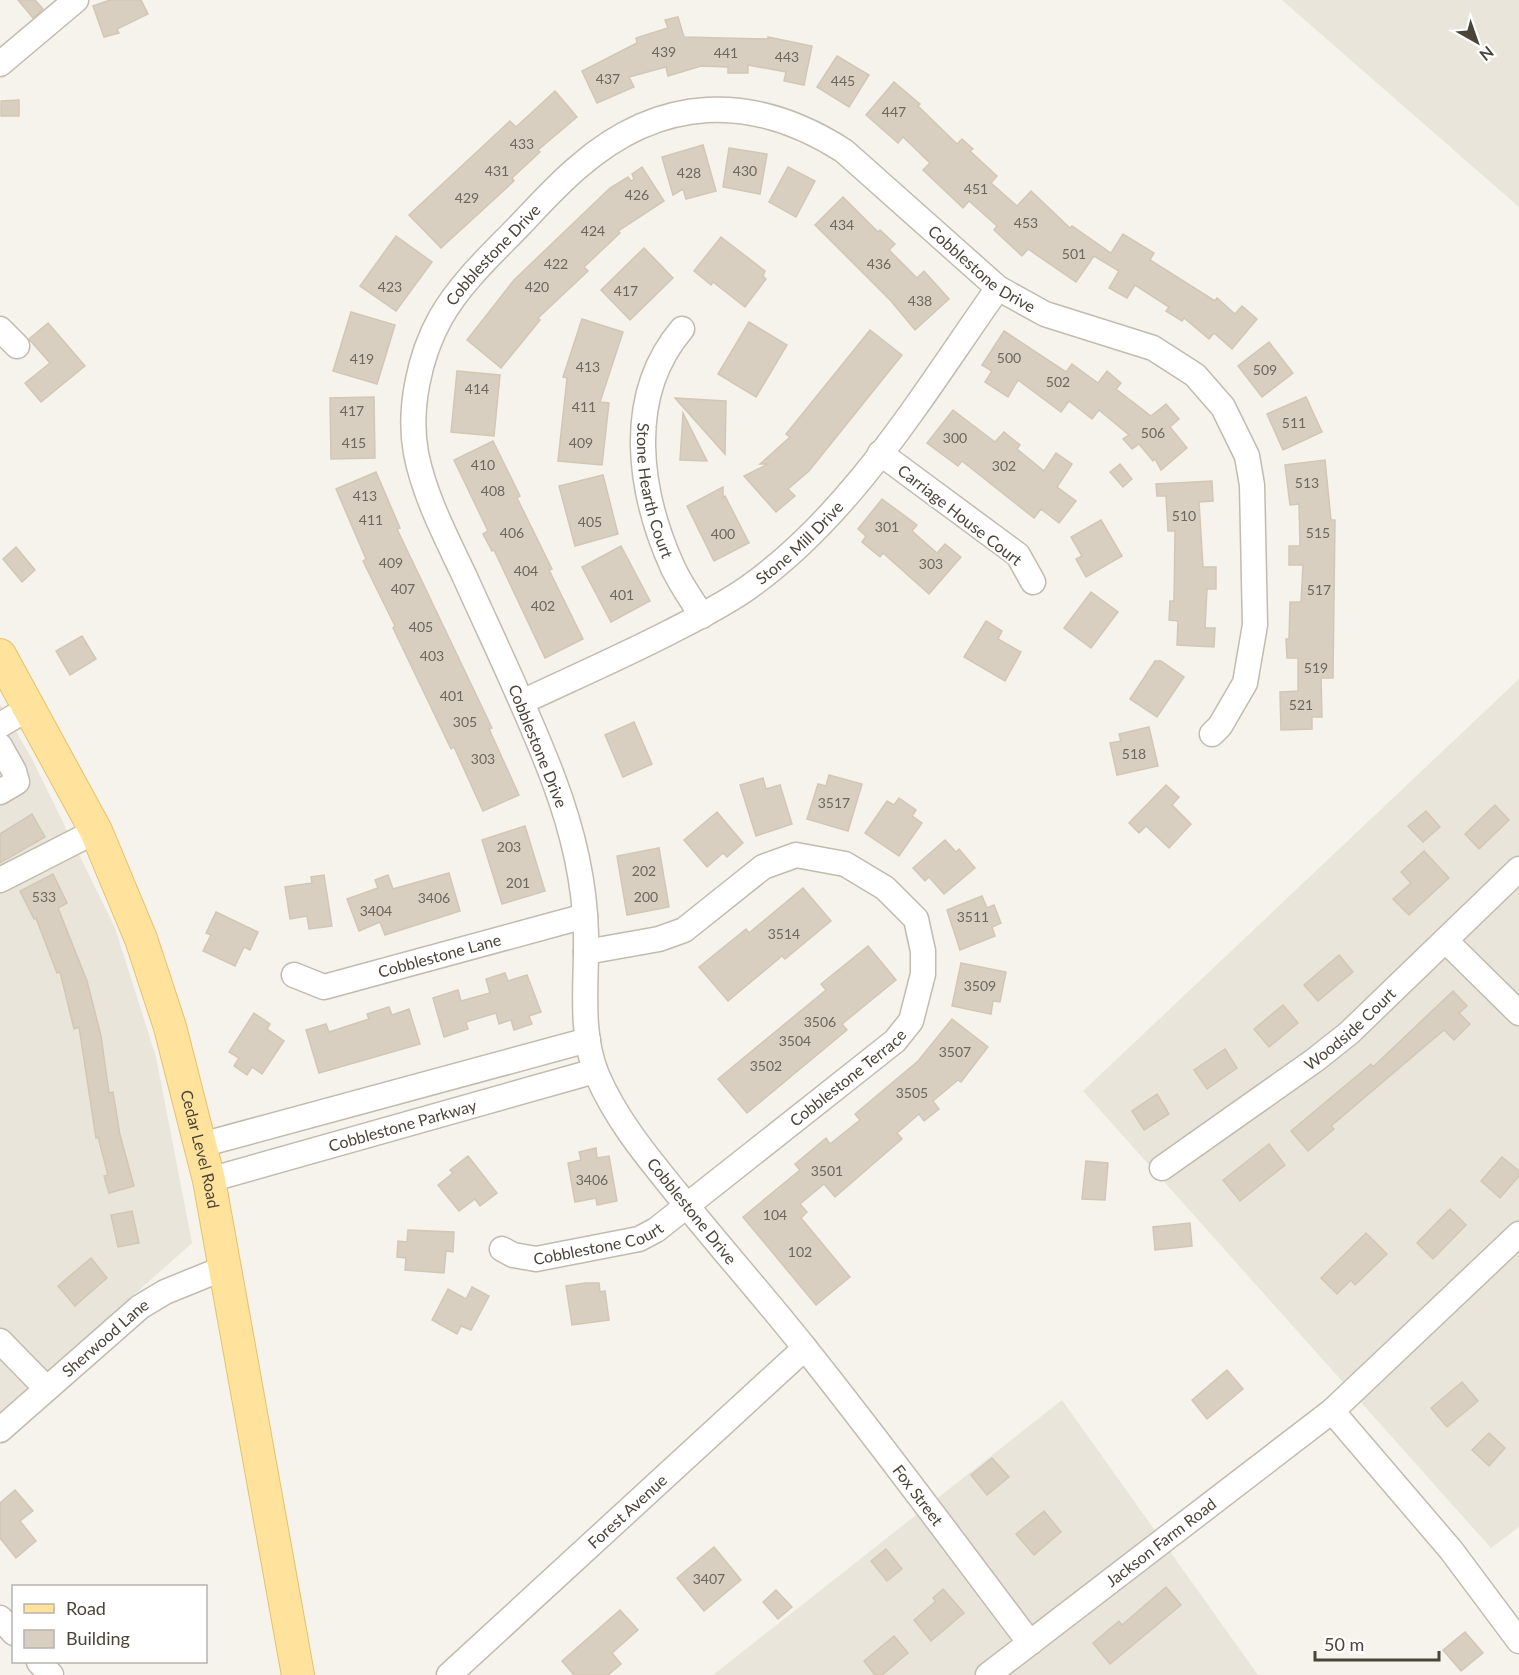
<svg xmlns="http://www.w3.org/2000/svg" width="1519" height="1675" font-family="Lato,sans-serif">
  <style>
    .residential { fill: #eae5da }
    .building { fill: #d8cfc1; stroke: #d3c7b4; stroke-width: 1.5 }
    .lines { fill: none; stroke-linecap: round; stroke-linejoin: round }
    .minor-casing { stroke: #c2bbae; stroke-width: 27 }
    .major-casing { stroke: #e6c16a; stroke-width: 34 }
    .minor { stroke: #fff; stroke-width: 24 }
    .major { stroke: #ffe39c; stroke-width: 32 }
    .labels { text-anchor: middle; stroke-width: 4.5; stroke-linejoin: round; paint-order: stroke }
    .number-label { font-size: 14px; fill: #6e675b }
    .street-label { font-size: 16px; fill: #4b4439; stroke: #fff }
  </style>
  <rect width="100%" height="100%" fill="#f6f3ec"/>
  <!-- residential -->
  <g class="residential">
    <polygon points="1282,0 1519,0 1519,207"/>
    <polygon points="1519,679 1519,1527 1491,1548 1083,1091"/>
    <polygon points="0,704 32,759 115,928 156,1057 192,1243 0,1414"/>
    <polygon points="1062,1400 1258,1675 713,1675"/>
  </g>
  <!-- building -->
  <g class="building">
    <polygon points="18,0 35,0 43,9 33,18"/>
    <polygon points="110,0 141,0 148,14 117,29 119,33 104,37 93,6"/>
    <polygon points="678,17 684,37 768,39 768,37 812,46 804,85 784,81 786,72 748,65 748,73 728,73 728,67 701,66 668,76 666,67 629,77 634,87 597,103 582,71 637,43 636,38 668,28 665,20"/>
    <polygon points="837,56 869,75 849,107 817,87"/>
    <polygon points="894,82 920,104 918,106 957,144 962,139 973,149 970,151 997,176 991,183 1017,206 1031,191 1070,228 1072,226 1111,253 1123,234 1154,253 1150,260 1215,301 1217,298 1235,314 1242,306 1257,319 1232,349 1214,333 1209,339 1184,318 1182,321 1166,311 1169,307 1135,285 1127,298 1109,288 1119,271 1094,256 1076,282 1028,249 1022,256 994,230 997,226 969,201 963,208 923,170 930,163 903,137 898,143 866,115"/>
    <polygon points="555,91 577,117 538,150 540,152 512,178 514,181 441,248 409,215 510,121 516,127"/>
    <polygon points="19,100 19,116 1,116 1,101"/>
    <polygon points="703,145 716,191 686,199 683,189 673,195 662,157"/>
    <polygon points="729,148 767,154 760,194 723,187"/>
    <polygon points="642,167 664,201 618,231 620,233 584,267 588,271 538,318 540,320 501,368 467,340 514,280 610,188 628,177 631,181 634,179 632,174"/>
    <polygon points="788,167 815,181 796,217 769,202"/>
    <polygon points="843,197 878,232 880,230 895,244 889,250 917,278 924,271 949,299 915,330 891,301 815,225"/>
    <polygon points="396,236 432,262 396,311 360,286"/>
    <polygon points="721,237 765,271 763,276 766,279 745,307 713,282 711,285 694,271"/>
    <polygon points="644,248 673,278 630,320 601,290"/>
    <polygon points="351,312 395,325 377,384 333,371"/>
    <polygon points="582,319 623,332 600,402 609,403 602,465 558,461 567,378 563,377"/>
    <polygon points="749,322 787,345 756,397 718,374"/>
    <polygon points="48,323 85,366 41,402 25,383 50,363 29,339"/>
    <polygon points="870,330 902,355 809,471 788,489 795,496 776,512 744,476 768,464 760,464 790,437 786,434"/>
    <polygon points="1004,331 1066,372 1072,364 1098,383 1107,371 1121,383 1116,389 1151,416 1166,404 1179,419 1170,427 1187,448 1161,470 1155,459 1153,461 1139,444 1132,449 1123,439 1129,435 1099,410 1092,419 1069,401 1061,412 1018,380 1008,397 985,382 992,371 982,365"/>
    <polygon points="1269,342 1293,373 1262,397 1238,366"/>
    <polygon points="457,371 500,375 494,436 451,432"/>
    <polygon points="374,397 375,458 331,459 330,398"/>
    <polygon points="1306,397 1322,432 1283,450 1267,414"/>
    <polygon points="675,398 726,401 725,454"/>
    <polygon points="953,410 995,442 1004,432 1020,445 1017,449 1044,471 1056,453 1072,464 1057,487 1076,501 1059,523 1041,509 1034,518 962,461 958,466 927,443"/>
    <polygon points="683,413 707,461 680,460"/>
    <polygon points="493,441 520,496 517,498 552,569 549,570 583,639 545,658 494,550 492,551 483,534 488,531 454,460"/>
    <polygon points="1325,460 1331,520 1335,520 1333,678 1321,678 1322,717 1312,717 1312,729 1281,730 1280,692 1298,691 1298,658 1287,658 1286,639 1289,639 1290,602 1301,602 1303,565 1289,565 1289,546 1300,546 1299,504 1290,505 1285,465"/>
    <polygon points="1120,464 1132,479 1123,487 1110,472"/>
    <polygon points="376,472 400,528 397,529 492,728 489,729 519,795 483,811 454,747 451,749 393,628 395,626 363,561 366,559 336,489"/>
    <polygon points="603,475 618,534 575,546 559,486"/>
    <polygon points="1212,481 1213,501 1199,502 1203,567 1216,567 1216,589 1207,589 1205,628 1215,628 1214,647 1177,645 1178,621 1169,620 1170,601 1174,601 1175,531 1168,531 1166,496 1157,496 1156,484"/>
    <polygon points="723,487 723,498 725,496 749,543 714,561 687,506"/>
    <polygon points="882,499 917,525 912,531 937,553 945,544 961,557 929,594 883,553 880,557 862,542 866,536 858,529"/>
    <polygon points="1101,520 1122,556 1086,577 1076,559 1082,556 1071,537"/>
    <polygon points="621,546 650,601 611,622 582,567"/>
    <polygon points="16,547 35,570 22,582 3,559"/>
    <polygon points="1091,592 1118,612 1091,648 1064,628"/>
    <polygon points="986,621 1002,631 998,639 1021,652 1005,681 964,657"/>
    <polygon points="82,636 96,659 70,675 56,651"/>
    <polygon points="1155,661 1161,661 1184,677 1157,717 1130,699"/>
    <polygon points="634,722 652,764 623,777 605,735"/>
    <polygon points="1149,727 1158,766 1117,775 1110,743 1121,741 1119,734"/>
    <polygon points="829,775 862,784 848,831 807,819 818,784 826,786"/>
    <polygon points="763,778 766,789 780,785 792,824 756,836 740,785"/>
    <polygon points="1166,785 1179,797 1172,805 1191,824 1169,848 1146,826 1139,833 1129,823"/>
    <polygon points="899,798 916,810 912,816 922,823 899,856 865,833 887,801 894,805"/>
    <polygon points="1495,805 1509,820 1479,849 1465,834"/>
    <polygon points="1426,811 1440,827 1423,842 1408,826"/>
    <polygon points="717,812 743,843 727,857 723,853 707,867 684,840"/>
    <polygon points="32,814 45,837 0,863 0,834"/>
    <polygon points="525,826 545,891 502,904 482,840"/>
    <polygon points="945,840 956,852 959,849 975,868 944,894 929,877 925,881 913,868"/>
    <polygon points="659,848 669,907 627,915 617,856"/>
    <polygon points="1424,851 1449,878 1409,915 1393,899 1411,883 1401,872"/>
    <polygon points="449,873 460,911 385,935 380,922 359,931 347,899 378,888 375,880 388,875 393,889"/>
    <polygon points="53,874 67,903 58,908 87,981 101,1036 109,1093 113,1092 120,1135 134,1186 109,1193 104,1176 108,1175 98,1137 96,1138 79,1027 74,1029 60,972 57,973 36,918 34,919 20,891"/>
    <polygon points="324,875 332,926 309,929 307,916 290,919 285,887 312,883 311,877"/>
    <polygon points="803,888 831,921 785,959 782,956 728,1001 699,967 746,929 749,933"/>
    <polygon points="982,896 987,908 994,905 1001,923 992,927 995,936 960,950 947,910"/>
    <polygon points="216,912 258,932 250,950 244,947 235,966 203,951 211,935 206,933"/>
    <polygon points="868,946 896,980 842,1024 847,1030 747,1113 718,1079 826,990 821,984"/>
    <polygon points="1339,955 1353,972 1318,1001 1304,985"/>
    <polygon points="961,963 1006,972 1000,1002 993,1001 991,1014 952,1006"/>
    <polygon points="505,973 508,981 527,975 541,1012 529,1016 532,1024 514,1030 511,1020 499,1024 496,1013 466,1022 468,1029 444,1037 433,998 458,990 461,1001 490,993 486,979"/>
    <polygon points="1453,991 1467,1006 1459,1013 1470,1024 1454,1040 1444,1030 1331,1126 1334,1129 1308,1151 1291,1131 1371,1064 1373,1067"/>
    <polygon points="1283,1005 1298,1023 1269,1047 1254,1029"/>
    <polygon points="389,1007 392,1015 409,1009 420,1044 319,1073 306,1030 326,1024 329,1032 369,1019 367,1014"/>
    <polygon points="254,1013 270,1024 267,1029 284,1041 262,1074 252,1067 247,1075 234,1066 239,1058 229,1052"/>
    <polygon points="952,1019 988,1047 961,1082 958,1080 933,1101 939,1109 924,1121 919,1114 897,1133 902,1139 835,1197 824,1184 800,1204 807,1212 801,1218 850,1277 816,1305 743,1217 800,1170 795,1164 826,1138 830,1144 860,1120 855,1114 918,1061"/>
    <polygon points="1225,1049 1237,1068 1207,1089 1194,1070"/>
    <polygon points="1157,1094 1169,1114 1144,1130 1132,1111"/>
    <polygon points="1269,1144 1285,1165 1240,1201 1223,1180"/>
    <polygon points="596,1148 597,1158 609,1156 617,1201 597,1205 596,1198 575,1202 568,1163 581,1160 579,1152"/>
    <polygon points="468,1156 497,1193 480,1206 475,1199 459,1211 438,1185 453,1173 450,1170"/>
    <polygon points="1502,1157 1519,1171 1519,1176 1500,1198 1481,1181"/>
    <polygon points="1086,1161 1108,1163 1105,1200 1082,1199"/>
    <polygon points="1450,1209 1466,1225 1433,1259 1417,1243"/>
    <polygon points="132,1211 139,1243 118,1247 111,1215"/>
    <polygon points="1190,1223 1192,1246 1155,1250 1153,1227"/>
    <polygon points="408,1230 454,1232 453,1252 446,1251 444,1273 405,1270 406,1258 397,1257 398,1241 407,1242"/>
    <polygon points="1366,1233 1387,1254 1355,1285 1351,1280 1337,1294 1321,1278"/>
    <polygon points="91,1258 107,1278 75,1306 58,1286"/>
    <polygon points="586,1283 599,1283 600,1292 605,1291 609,1320 572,1325 566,1286"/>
    <polygon points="472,1287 489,1296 471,1330 461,1326 457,1334 432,1320 448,1289 466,1299"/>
    <polygon points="1227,1370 1243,1389 1207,1419 1192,1400"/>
    <polygon points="1462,1382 1478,1401 1447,1427 1431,1408"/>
    <polygon points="1489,1433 1505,1448 1489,1466 1472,1450"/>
    <polygon points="992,1458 1009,1477 987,1495 971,1475"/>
    <polygon points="15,1490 33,1511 20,1521 36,1541 16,1558 0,1538 0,1503"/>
    <polygon points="1044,1511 1061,1532 1034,1555 1016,1534"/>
    <polygon points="714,1547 741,1580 704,1611 677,1578"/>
    <polygon points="886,1549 902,1569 887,1581 871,1561"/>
    <polygon points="1166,1587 1181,1605 1110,1664 1093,1643 1119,1621 1122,1625"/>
    <polygon points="943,1589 964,1613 931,1641 914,1620 936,1601 933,1598"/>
    <polygon points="776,1590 792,1607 778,1619 763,1602"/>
    <polygon points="620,1610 638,1630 612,1653 621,1664 608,1675 574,1675 562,1661"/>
    <polygon points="1465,1632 1483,1653 1461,1671 1443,1650"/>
    <polygon points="894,1636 908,1653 882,1675 875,1675 864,1661"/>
  </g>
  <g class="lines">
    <defs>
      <g id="minor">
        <polyline points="0,64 76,0"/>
        <polyline points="0,329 17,346"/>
        <path id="s1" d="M682,329c-58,68 -43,164 -9,239 8,17 19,32 29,48"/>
        <polyline points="880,453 1018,555 1033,582"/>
        <path id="s2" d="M522,702c49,-23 99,-45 148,-70 27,-14 54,-27 79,-45 105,-75 175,-195 249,-299"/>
        <polyline points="0,725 31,707"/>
        <polyline points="0,746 14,771 17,782 0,792"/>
        <polyline points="0,880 96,831"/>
        <polyline points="1446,941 1519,1013"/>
        <path id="s3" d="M294,975l30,12 261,-71"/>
        <polyline points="201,1145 588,1040"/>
        <path id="s4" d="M1162,1168l153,-108 34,-27 170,-164"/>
        <path id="s5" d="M209,1180l386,-109"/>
        <path id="s6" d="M502,1249l11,6 23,4 103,-20 17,-9 239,-189 16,-20 12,-47v-23l-7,-32 -31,-31 -40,-24 -49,-9 -33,12 -79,63 -25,9 -73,13"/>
        <polyline points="0,1341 46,1388"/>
        <polyline points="1332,1411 1451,1550 1519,1641"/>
        <path id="s7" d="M0,1430l140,-123 25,-15 59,-24"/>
        <polyline points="0,1618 14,1633"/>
        <path id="s8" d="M1030,1643c-75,-99 -149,-200 -226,-296 -42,-53 -87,-103 -129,-156 -30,-37 -59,-72 -78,-116 -18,-44 -10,-94 -11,-140 -1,-53 -14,-107 -33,-157 -26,-69 -59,-136 -89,-203 -18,-38 -40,-80 -48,-122 -8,-43 3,-97 25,-136 20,-35 51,-63 79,-92 18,-19 36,-39 57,-57 83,-73 175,-76 267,-17l154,137 47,26 108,34 42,27 28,32 24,49 5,29 3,140 -10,58 -25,43 -8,8"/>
        <polyline points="39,1662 51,1675"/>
        <path id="s9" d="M449,1675l356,-327"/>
        <path id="s10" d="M988,1675l344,-264 187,-177"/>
      </g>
      <g id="major">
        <path id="s11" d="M0,655l96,176 45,108 29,88 39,153 89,495"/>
      </g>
    </defs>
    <!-- minor casing -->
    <use href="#minor" class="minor-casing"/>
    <!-- major casing -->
    <use href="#major" class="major-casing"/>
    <!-- minor -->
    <use href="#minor" class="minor"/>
    <!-- major -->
    <use href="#major" class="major"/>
  </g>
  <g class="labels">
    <!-- number labels -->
    <g class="number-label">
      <text x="664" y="57">439</text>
      <text x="726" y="58">441</text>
      <text x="787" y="62">443</text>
      <text x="608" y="84">437</text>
      <text x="843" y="86">445</text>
      <text x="894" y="117">447</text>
      <text x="522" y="149">433</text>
      <text x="497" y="176">431</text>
      <text x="745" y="176">430</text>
      <text x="689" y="178">428</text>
      <text x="976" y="194">451</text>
      <text x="637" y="200">426</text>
      <text x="467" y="203">429</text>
      <text x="1026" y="228">453</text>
      <text x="842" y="230">434</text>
      <text x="593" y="236">424</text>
      <text x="1074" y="259">501</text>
      <text x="556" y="269">422</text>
      <text x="879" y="269">436</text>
      <text x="390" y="292">423</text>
      <text x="537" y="292">420</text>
      <text x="626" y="296">417</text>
      <text x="920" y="306">438</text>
      <text x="1009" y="363">500</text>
      <text x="362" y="364">419</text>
      <text x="588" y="372">413</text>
      <text x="1265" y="375">509</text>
      <text x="1058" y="387">502</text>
      <text x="477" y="394">414</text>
      <text x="584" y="412">411</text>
      <text x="352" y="416">417</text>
      <text x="1294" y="428">511</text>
      <text x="1153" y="438">506</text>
      <text x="955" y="443">300</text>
      <text x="354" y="448">415</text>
      <text x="581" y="448">409</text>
      <text x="483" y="470">410</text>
      <text x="1004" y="471">302</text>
      <text x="1307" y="488">513</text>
      <text x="493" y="496">408</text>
      <text x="365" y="501">413</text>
      <text x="1184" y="521">510</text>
      <text x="371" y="525">411</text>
      <text x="590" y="527">405</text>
      <text x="887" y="532">301</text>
      <text x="512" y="538">406</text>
      <text x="1318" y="538">515</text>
      <text x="723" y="539">400</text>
      <text x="391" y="568">409</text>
      <text x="931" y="569">303</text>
      <text x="526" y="576">404</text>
      <text x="403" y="594">407</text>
      <text x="1319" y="595">517</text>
      <text x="622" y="600">401</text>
      <text x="543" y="611">402</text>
      <text x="421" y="632">405</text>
      <text x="432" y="661">403</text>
      <text x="1316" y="673">519</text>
      <text x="452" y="701">401</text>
      <text x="1301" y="710">521</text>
      <text x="465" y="727">305</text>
      <text x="1134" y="759">518</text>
      <text x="483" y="764">303</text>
      <text x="834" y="808">3517</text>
      <text x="509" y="852">203</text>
      <text x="644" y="876">202</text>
      <text x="518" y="888">201</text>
      <text x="44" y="902">533</text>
      <text x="646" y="902">200</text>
      <text x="434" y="903">3406</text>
      <text x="376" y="916">3404</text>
      <text x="973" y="922">3511</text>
      <text x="784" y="939">3514</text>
      <text x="980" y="991">3509</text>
      <text x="820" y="1027">3506</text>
      <text x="795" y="1046">3504</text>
      <text x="955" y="1057">3507</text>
      <text x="766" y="1071">3502</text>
      <text x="912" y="1098">3505</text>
      <text x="827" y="1176">3501</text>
      <text x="592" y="1185">3406</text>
      <text x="775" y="1220">104</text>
      <text x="800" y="1257">102</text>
      <text x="709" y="1584">3407</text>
    </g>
    <!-- street labels -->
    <g class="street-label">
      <text dy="6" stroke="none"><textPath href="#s8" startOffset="1593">Cobblestone Drive</textPath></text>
      <text dy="6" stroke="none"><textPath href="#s8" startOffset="2186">Cobblestone Drive</textPath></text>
      <text dy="6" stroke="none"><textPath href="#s1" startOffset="172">Stone Hearth Court</textPath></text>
      <text transform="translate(960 515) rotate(38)" y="6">Carriage House Court</text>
      <text dy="6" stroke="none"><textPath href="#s2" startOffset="322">Stone Mill Drive</textPath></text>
      <text transform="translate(538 746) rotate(68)" y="6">Cobblestone Drive</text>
      <text dy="6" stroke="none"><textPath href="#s3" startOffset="152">Cobblestone Lane</textPath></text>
      <text dy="6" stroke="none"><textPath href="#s4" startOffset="234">Woodside Court</textPath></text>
      <text dy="6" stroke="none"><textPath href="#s6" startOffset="405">Cobblestone Terrace</textPath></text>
      <text dy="6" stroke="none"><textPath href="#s5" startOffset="201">Cobblestone Parkway</textPath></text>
      <text dy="6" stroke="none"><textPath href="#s11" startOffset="536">Cedar Level Road</textPath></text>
      <text transform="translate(692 1211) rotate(51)" y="6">Cobblestone Drive</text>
      <text dy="6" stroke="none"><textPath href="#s6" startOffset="100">Cobblestone Court</textPath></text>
      <text dy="6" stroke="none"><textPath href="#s7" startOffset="140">Sherwood Lane</textPath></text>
      <text transform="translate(918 1495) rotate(53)" y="6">Fox Street</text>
      <text dy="6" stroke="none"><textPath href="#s9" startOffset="242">Forest Avenue</textPath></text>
      <text dy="6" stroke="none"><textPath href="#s10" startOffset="218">Jackson Farm Road</textPath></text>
    </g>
  </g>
  <!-- legend -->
  <rect x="12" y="1585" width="195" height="78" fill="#ffffff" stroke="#b7b4b0" stroke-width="1.5"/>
  <rect x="24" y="1604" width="30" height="9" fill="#ffe39c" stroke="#b7b4b0" stroke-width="1.5"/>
  <text x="66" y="1615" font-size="18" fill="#4b4439">Road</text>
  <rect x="24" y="1630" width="30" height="18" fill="#d8cfc1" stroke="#b7b4b0" stroke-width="1.5"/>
  <text x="66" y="1645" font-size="18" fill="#4b4439">Building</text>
  <!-- north arrow -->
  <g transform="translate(1477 42) rotate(140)" stroke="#ffffff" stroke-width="4.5" paint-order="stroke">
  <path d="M0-4.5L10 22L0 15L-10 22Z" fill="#4b4439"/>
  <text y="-9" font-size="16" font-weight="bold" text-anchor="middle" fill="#4b4439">N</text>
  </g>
  <!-- scale -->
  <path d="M1315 1651v9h124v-9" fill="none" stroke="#4b4439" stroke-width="3"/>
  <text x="1324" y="1651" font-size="18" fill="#4b4439" stroke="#ffffff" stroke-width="4.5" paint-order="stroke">50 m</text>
</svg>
